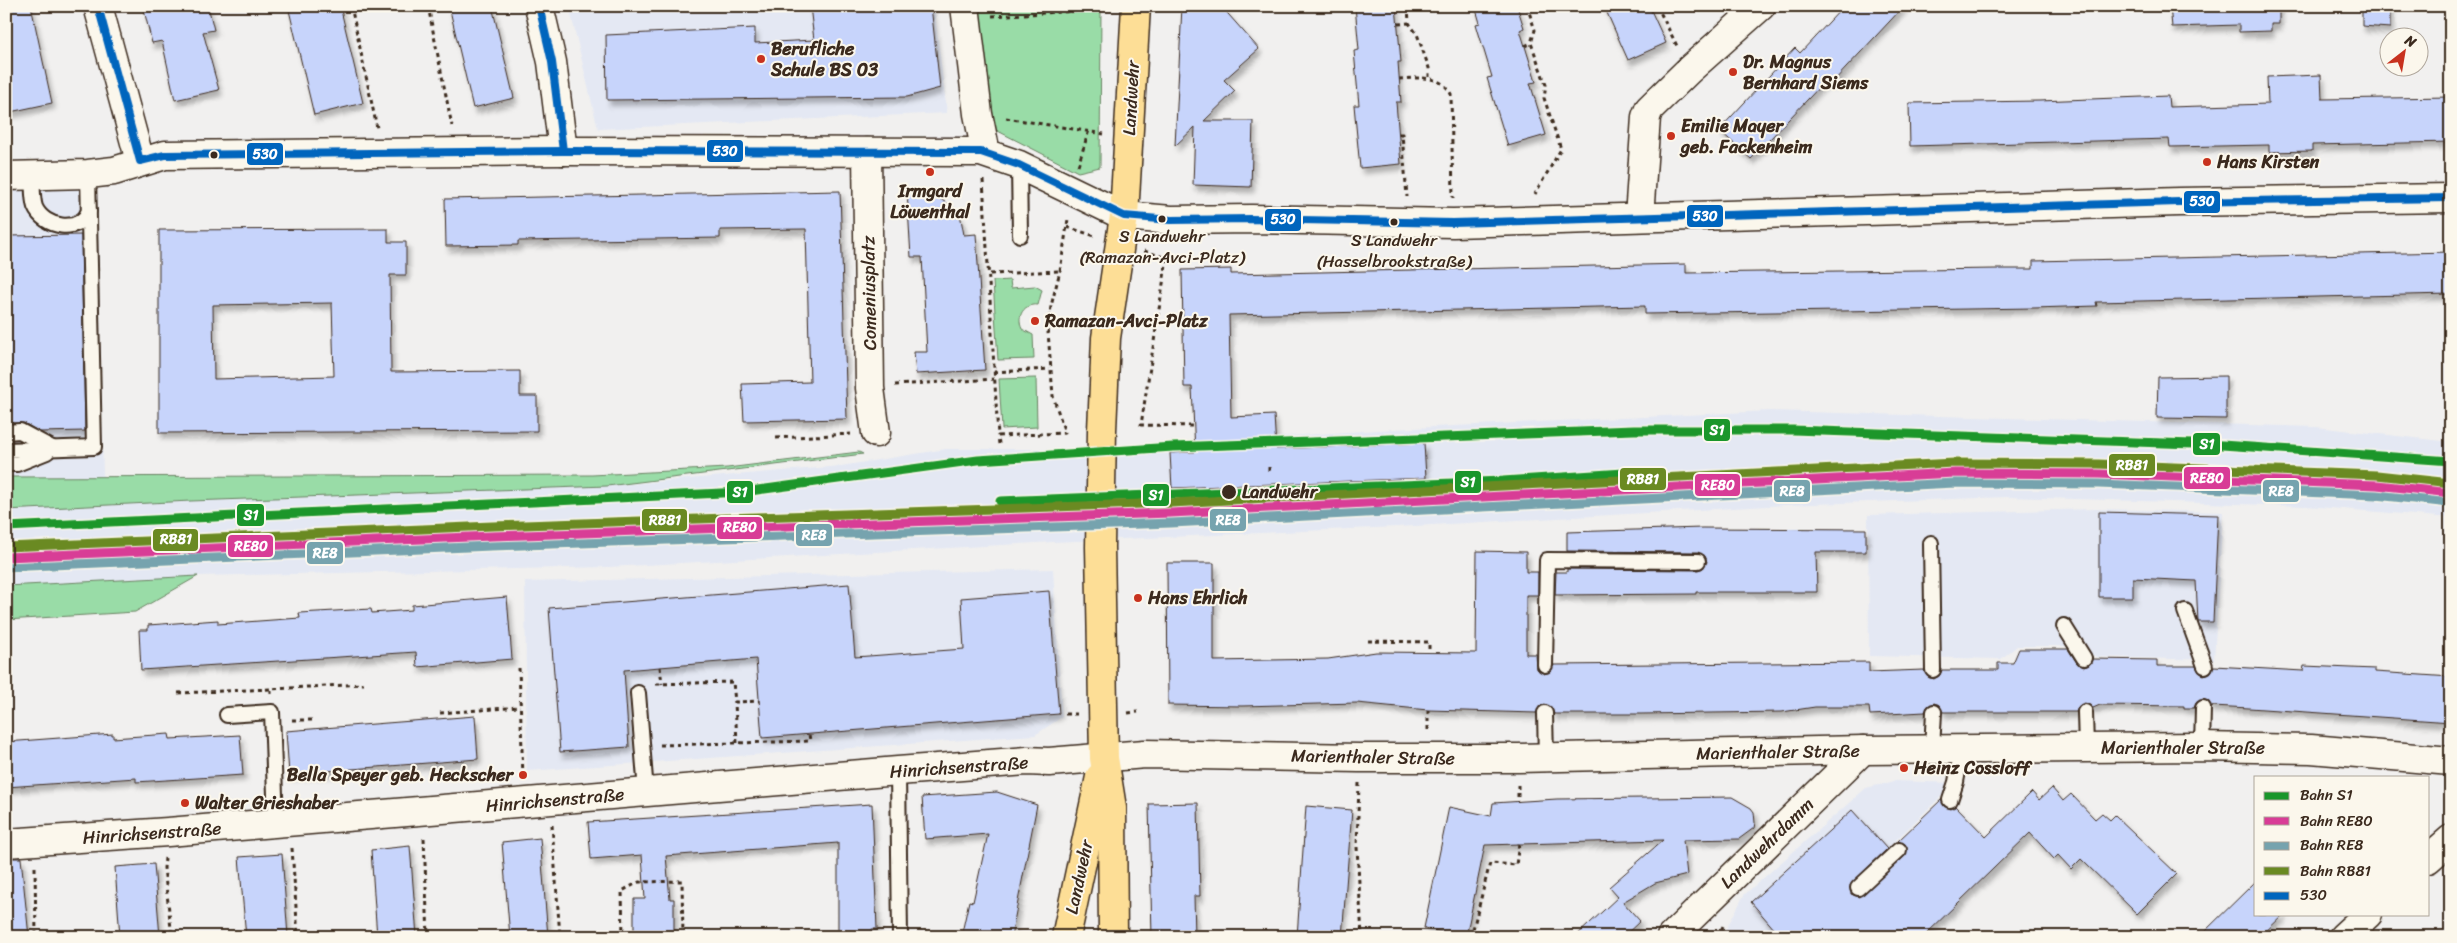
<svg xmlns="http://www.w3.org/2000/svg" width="2457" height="943" font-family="Sriracha,sans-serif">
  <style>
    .built { fill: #e4e8f3 }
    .green { fill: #99dca7; stroke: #6a8362 }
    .building { fill: #c7d4fb; stroke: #3b2a1e; fill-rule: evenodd; filter: url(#shadow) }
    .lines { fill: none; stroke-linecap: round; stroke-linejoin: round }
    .lane-casing { stroke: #3b2a1e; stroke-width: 18 }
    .street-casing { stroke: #3b2a1e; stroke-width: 31 }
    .secondary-casing { stroke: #3b2a1e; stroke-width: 31 }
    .primary-casing { stroke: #3b2a1e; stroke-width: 31 }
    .path { stroke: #3b2a1e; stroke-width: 3; stroke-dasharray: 4 4; stroke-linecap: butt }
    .lane { stroke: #fbf7ec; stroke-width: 14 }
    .street { stroke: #fbf7ec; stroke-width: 28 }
    .secondary { stroke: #fbf7ec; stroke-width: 28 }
    .primary { stroke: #fdde96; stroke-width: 28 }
    .bus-1-casing { stroke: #fbf7ec; stroke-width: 11 }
    .bus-1 { stroke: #0065bd; stroke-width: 8 }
    .rail-1-casing { stroke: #fbf7ec; stroke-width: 12 }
    .rail-2-casing { stroke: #fbf7ec; stroke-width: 12 }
    .rail-3-casing { stroke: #fbf7ec; stroke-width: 12 }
    .rail-4-casing { stroke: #fbf7ec; stroke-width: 12 }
    .rail-1 { stroke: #1a962b; stroke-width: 9 }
    .rail-2 { stroke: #d83c96; stroke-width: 9 }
    .rail-3 { stroke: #76a3ae; stroke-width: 9 }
    .rail-4 { stroke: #6a8a22; stroke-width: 9 }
    .poi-dot { fill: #c8321e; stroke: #fbf7ec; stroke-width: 2 }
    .bus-dot { fill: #3b2a1e; stroke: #fbf7ec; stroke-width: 2 }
    .labels { text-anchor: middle; stroke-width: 4; stroke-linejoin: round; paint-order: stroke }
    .bus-label { font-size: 17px; fill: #3b2a1e; stroke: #fbf7ec }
    .poi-label { font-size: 18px; font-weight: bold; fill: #3b2a1e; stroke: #fbf7ec; text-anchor: start }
    .street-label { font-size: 18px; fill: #3b2a1e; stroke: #fbf7ec }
    .stop-label { font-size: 18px; font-weight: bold; fill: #3b2a1e; stroke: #fbf7ec; text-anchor: start }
    .line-badge { stroke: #fbf7ec; stroke-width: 2 }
    .badge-label { font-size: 14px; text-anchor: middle; font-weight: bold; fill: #fff }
  </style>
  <defs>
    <filter id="shadow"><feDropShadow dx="3" dy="5.5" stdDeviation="2.5" flood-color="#0004"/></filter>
  </defs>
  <rect width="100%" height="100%" fill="#f1f0ef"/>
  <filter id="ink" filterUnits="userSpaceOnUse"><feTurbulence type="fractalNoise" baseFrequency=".02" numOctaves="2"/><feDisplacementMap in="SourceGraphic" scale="10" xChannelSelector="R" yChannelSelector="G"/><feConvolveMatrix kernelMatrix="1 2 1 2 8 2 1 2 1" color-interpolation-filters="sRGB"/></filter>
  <g filter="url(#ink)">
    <!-- built -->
    <g class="built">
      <polygon points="569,6 934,6 947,113 598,129"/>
      <polygon points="97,185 103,476 6,477 6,187"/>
      <polygon points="1770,411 2316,427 2451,442 2451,518 2306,506 2008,497 1786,505 1397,527 1053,542 609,567 198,576 6,586 6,510 191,501 607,486 841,466 946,449 1057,449 1152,445 1393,429"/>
      <polygon points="2096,509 2223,512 2214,660 2097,657 2072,646 2017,646 2001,659 1869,656 1868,515"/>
      <polygon points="1053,569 1062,717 1035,735 527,771 525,582"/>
      <polygon points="1895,781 1955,783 1892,844 1955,907 1924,937 1722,937 1744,895 1866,788"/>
    </g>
    <!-- green -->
    <g class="green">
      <polygon points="977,6 1101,6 1100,167 1078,172 990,127"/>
      <path d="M1010,280l1,8 24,-2 7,4 -4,15c-14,-2 -22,11 -16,24l11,6 1,24 -36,1 -5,-79z"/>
      <polygon points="1036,378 1037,427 1002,429 999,379"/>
      <polygon points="859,452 863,454 607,486 191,501 6,510 6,477 592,475 727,468"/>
      <polygon points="198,576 135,612 6,620 6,586"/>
    </g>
    <!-- building -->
    <g class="building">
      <polygon points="6,6 31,6 52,103 10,112 6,97"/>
      <polygon points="158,6 208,6 214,30 203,32 219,90 175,100 162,41 152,43 144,10"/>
      <polygon points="288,6 340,6 363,103 314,115"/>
      <polygon points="449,6 492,6 514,98 473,108"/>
      <polygon points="810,6 931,6 940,88 907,97 607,100 606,35 755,28 755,43 814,40"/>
      <polygon points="1182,6 1221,6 1259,49 1224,80 1235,91 1204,121 1253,121 1251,187 1193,185 1195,127 1175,146"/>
      <polygon points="1355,6 1396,6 1401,62 1398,62 1401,102 1396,102 1401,164 1360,168 1354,105 1359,105 1354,51 1359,50"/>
      <polygon points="1475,6 1517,6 1524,28 1520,30 1536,82 1530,83 1546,135 1508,146 1487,78 1492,77 1476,24 1480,23"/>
      <polygon points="1604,6 1649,6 1666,43 1628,60"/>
      <polygon points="1844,6 1904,6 1832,83 1827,79 1751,159 1719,130 1795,48 1800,53"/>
      <polygon points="2170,6 2279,6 2279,24 2271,24 2271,31 2239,32 2239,25 2172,27"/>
      <polygon points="2362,6 2390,6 2390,28 2362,26"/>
      <polygon points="2321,75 2322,99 2451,97 2451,142 2312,145 2312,151 2269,152 2269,145 2170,147 2169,139 1910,146 1909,103 2039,101 2168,96 2169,107 2268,104 2267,77"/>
      <polygon points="840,191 847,419 744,421 742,384 810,382 806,229 720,230 720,238 518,241 518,245 446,246 445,199"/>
      <polygon points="907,191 923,191 939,198 955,209 961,219 964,235 976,234 985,370 916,374 914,352 927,352 922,257 911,257"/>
      <path d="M388,229v13h18v33h-16l1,97 129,-1v25h17v35l-378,2v-203zM332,303l2,73 -120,3 -1,-74z"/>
      <polygon points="81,235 85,431 40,432 24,423 6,423 6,236"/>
      <polygon points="2451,252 2451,294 2096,302 2097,306 2034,308 1645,314 1645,306 1229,315 1231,417 1274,415 1276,449 1424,443 1426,478 1172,488 1170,453 1195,452 1192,387 1184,387 1182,270 1231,269 1231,274 1686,264 1686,273 1997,269 2033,269 2033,261"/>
      <polygon points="2226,376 2226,419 2157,418 2158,377"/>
      <polygon points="2099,512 2218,515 2213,622 2198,622 2196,581 2133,578 2133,597 2099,597"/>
      <polygon points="1702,528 1866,529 1866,552 1816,552 1817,592 1696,592 1696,594 1555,595 1556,572 1567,572 1567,569 1698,570 1703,568 1707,562 1705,556 1698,552 1567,551 1567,532"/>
      <polygon points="1477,551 1526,552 1526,572 1538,572 1538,595 1526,595 1526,654 1536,654 1537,669 1544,674 1550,672 1554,665 1869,662 1869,672 1924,670 1928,677 1934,679 1940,675 1942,670 1998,670 1998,663 2013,663 2019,649 2068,649 2077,663 2084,667 2089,665 2092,659 2157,660 2157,666 2196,666 2199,672 2204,675 2211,672 2214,666 2303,671 2304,666 2375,669 2375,672 2451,677 2451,722 2249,708 2213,706 2212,708 2208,701 2203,699 2196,703 2194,708 2184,708 2184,706 2100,705 2093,708 2085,703 2080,705 2076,712 1943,712 1939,705 1934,703 1927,707 1925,712 1870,715 1869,707 1815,707 1782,712 1641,714 1554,714 1552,708 1545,704 1540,706 1536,713 1428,710 1357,703 1242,706 1168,705 1167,563 1214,563 1214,661 1328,659 1376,652 1476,653"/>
      <polygon points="849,584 855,657 964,649 961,598 1049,591 1059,714 762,738 756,659 624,670 629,747 560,752 549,608"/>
      <polygon points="507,597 512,659 417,667 416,652 141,670 139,630 148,630 148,625 218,620 218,624 300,618 299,613 371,609 372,613 412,610 412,605"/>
      <polygon points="475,716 478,759 289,774 286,731"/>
      <polygon points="113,734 113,738 169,734 170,739 240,735 243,775 136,782 136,778 6,787 6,742"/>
      <polygon points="2052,788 2063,801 2071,794 2095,819 2102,813 2110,820 2115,815 2177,874 2137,914 2081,859 2071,869 2058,855 2054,859 2030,833 1923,937 1781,937 1751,902 1852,810 1887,849 1850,885 1851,894 1859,897 1905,856 1907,848 1905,844 1898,841 1942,799 1944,806 1951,809 1956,806 1986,837 2032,792 2039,800"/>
      <polygon points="997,792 1037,805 1011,937 961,937 969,901 973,902 988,834 925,839 922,797"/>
      <polygon points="1732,797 1751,808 1754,812 1755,823 1754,828 1739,839 1683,840 1687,875 1655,883 1623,902 1622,901 1640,921 1623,937 1575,937 1618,897 1609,887 1663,840 1485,845 1466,937 1424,928 1449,807 1491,816 1493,803 1557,799"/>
      <polygon points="1198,803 1200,896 1194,896 1195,937 1152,937 1149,804"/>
      <polygon points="872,804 877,929 872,929 872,937 838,937 838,843 666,856 670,899 674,899 674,937 634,937 634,899 645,899 642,855 591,859 588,822"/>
      <polygon points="1306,806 1352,810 1342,937 1297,937"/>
      <polygon points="540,838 548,937 510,937 502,842"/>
      <polygon points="410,846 417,937 377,937 371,850"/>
      <polygon points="282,854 288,937 246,937 239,857"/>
      <polygon points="6,858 21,858 29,937 6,937"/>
      <polygon points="154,864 160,937 120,937 115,867"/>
      <polygon points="2256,881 2256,914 2284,914 2260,937 2199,937"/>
    </g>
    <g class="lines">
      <defs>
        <g id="lane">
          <polyline points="1019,165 1020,235"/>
          <path d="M32,175c1,10 0,23 3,32 9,21 44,27 54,4"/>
          <polyline points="6,432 20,431 52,448"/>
          <polyline points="6,450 94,447 88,174"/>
          <polyline points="6,464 17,464 47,452"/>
          <polyline points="1931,543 1933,670"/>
          <polyline points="2185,611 2205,666"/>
          <polyline points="2064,626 2084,658"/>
          <polyline points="1545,665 1547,560 1698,561"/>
          <polyline points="638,693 646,792"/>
          <polyline points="2085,712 2086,748"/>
          <polyline points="1545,713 1546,758"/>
          <polyline points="227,715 272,712 276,823"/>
          <polyline points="2202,747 2203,708"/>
          <polyline points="1932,749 1934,712"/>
          <polyline points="898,771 900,937"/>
          <polyline points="1950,800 1956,782 1962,749"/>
          <polyline points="1858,888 1899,850"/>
        </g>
        <g id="street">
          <polyline points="98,6 140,161"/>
          <polyline points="539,6 552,62 563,151"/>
          <polyline points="965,6 978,114 986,153"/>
          <polyline points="867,152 870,388 876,433"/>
          <polyline points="6,176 88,174 114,171 165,155 563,151 981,152 1019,165 1124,216"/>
          <polyline points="1639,217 1646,117 1649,109 1689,70 1761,6"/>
          <polyline points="6,843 168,832 898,771 1027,761 1049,762 1145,754 1359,758 1518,758 1863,750 2202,747 2311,749 2451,761"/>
          <polyline points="2428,859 2451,839"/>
          <polyline points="1671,937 1863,750"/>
          <polyline points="2343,937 2368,914"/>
        </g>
        <polyline id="secondary" points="1124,216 1171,220 1251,219 1453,223 2179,202 2451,198"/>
        <g id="primary">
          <polyline points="1066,937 1100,777"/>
          <polyline points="1113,937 1112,808 1104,758 1100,547 1102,430 1106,338 1124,216 1136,6"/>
        </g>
      </defs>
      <!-- lane casing -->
      <use href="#lane" class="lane-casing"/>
      <!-- street casing -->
      <use href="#street" class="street-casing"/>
      <!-- secondary casing -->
      <use href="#secondary" class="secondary-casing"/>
      <!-- primary casing -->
      <use href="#primary" class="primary-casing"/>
      <!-- path -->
      <g class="path">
        <polyline points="351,6 377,128"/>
        <polyline points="428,6 452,126"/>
        <polyline points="1408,6 1409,23 1417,34 1429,68 1429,77"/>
        <polyline points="1527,6 1535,30 1531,43 1546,85 1544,98 1561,149 1535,194"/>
        <polyline points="1657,6 1677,46"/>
        <polyline points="1650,10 1657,7"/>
        <polyline points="992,16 1110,9"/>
        <polyline points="1398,24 1409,23"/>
        <polyline points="1525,46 1531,43"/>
        <path d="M1399,79c19,-1 42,-5 52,15l2,104"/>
        <polyline points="1006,118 1104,134"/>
        <polyline points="1399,134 1402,134 1407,197"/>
        <polyline points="1078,166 1089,130"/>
        <polyline points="983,180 998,436"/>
        <polyline points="1067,227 1095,236"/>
        <polyline points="1144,251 1167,258 1141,425 1194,426"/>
        <polyline points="990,274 1060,271"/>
        <polyline points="994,372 1050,369"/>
        <polyline points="895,385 994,379"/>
        <polyline points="776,438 851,434"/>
        <polyline points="999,444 998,436 1065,433 1053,396 1048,332 1051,306 1060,271 1068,219"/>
        <polyline points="1269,471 1269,464"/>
        <polyline points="1368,641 1429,642 1429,653"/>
        <polyline points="660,667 662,684"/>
        <polyline points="519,668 523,777"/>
        <polyline points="656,684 733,682 735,702"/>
        <polyline points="178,693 271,689"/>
        <polyline points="271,694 271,689 364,684"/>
        <polyline points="1428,710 1428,733"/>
        <polyline points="440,713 520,707"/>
        <polyline points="1128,713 1138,712"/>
        <polyline points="1065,714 1077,714"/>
        <polyline points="292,720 312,720"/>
        <polyline points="737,743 735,702 759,701"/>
        <polyline points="660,745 810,741 809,734"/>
        <polyline points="1359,783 1357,847 1362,937"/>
        <polyline points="1518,785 1518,802"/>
        <polyline points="552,825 560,937"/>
        <polyline points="424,838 428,937"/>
        <polyline points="292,848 298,937"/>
        <polyline points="165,858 164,868 172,937"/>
        <polyline points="35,867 36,937"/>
        <polyline points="623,937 622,891 639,882 682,881 683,937"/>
        <polyline points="1471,937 1490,863 1516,865 1519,843"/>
        <polyline points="1718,937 1724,924"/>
      </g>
      <!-- lane -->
      <use href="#lane" class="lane"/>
      <!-- street -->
      <use href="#street" class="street"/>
      <!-- secondary -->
      <use href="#secondary" class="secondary"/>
      <!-- primary -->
      <use href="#primary" class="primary"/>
      <defs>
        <g id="bus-1">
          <polyline points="98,6 140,161 165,155 563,151 981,152 1019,165 1124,216 1171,220 1251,219 1453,223 2179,202 2451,198"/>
          <polyline points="539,6 552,62 563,151"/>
        </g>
      </defs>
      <!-- bus-1 casing -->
      <use href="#bus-1" class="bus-1-casing"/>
      <!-- bus-1 -->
      <use href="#bus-1" class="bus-1"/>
      <defs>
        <g id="rail-1">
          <polyline points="1000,501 1503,481 1624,473"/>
          <polyline points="6,527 743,492 978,460 1173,447 1634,430 1793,430 2222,445 2451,461"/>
        </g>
        <polyline id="rail-2" points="6,557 492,536 1171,513 1955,473 2098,474 2377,485 2451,493"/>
        <polyline id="rail-3" points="6,567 492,546 1172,523 1955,483 2098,484 2376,495 2450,503"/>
        <polyline id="rail-4" points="6,547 492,526 1171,503 1954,463 2098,464 2377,475 2451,483"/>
      </defs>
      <!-- rail-1 casing -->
      <use href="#rail-1" class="rail-1-casing"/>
      <!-- rail-2 casing -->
      <use href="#rail-2" class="rail-2-casing"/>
      <!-- rail-3 casing -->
      <use href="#rail-3" class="rail-3-casing"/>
      <!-- rail-4 casing -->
      <use href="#rail-4" class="rail-4-casing"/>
      <!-- rail-1 -->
      <use href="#rail-1" class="rail-1"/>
      <!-- rail-2 -->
      <use href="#rail-2" class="rail-2"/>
      <!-- rail-3 -->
      <use href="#rail-3" class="rail-3"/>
      <!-- rail-4 -->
      <use href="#rail-4" class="rail-4"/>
    </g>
  </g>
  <!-- markers -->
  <g class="poi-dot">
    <circle cx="761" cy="59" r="5"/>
    <circle cx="1733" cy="72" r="5"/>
    <circle cx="1671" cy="136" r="5"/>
    <circle cx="2207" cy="162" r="5"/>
    <circle cx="930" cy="172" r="5"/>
    <circle cx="1035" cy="321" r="5"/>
    <circle cx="1138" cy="598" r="5"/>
    <circle cx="1904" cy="768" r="5"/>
    <circle cx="523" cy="775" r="5"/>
    <circle cx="185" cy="803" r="5"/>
  </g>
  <g class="bus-dot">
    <circle cx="214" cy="155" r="4.5"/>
    <circle cx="1162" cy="219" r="4.5"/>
    <circle cx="1394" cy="222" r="4.5"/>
    <circle cx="1229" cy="492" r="8"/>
  </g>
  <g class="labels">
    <!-- bus labels -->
    <g class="bus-label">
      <text x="1162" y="242">S Landwehr<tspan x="1162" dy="21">(Ramazan-Avci-Platz)</tspan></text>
      <text x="1394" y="246">S Landwehr<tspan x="1394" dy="21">(Hasselbrookstraße)</tspan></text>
    </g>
    <!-- poi labels -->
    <g class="poi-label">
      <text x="771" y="55">Berufliche<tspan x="771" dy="21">Schule BS 03</tspan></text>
      <text x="1743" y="68">Dr. Magnus<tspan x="1743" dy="21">Bernhard Siems</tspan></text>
      <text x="1681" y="132">Emilie Mayer<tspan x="1681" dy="21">geb. Fackenheim</tspan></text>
      <text x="2217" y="168">Hans Kirsten</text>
      <text x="930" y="197" text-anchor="middle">Irmgard<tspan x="930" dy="21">Löwenthal</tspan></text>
      <text x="1045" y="327">Ramazan-Avci-Platz</text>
      <text x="1148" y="604">Hans Ehrlich</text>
      <text x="1914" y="774">Heinz Cossloff</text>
      <text x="513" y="781" text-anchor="end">Bella Speyer geb. Heckscher</text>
      <text x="195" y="809">Walter Grieshaber</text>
    </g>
    <!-- street labels -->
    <g class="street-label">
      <text transform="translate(1131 98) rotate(-87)" y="6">Landwehr</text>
      <text transform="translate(869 293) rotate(-91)" y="6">Comeniusplatz</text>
      <text x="2183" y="754">Marienthaler Straße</text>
      <text transform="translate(1778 752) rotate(-1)" y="6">Marienthaler Straße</text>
      <text transform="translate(1373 757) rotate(1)" y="6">Marienthaler Straße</text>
      <text transform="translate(959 767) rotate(-4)" y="6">Hinrichsenstraße</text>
      <text transform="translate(555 800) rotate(-5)" y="6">Hinrichsenstraße</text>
      <text transform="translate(152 833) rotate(-4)" y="6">Hinrichsenstraße</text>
      <text transform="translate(1767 843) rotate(-44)" y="6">Landwehrdamm</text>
      <text transform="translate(1079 877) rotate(-78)" y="6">Landwehr</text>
    </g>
    <!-- stop labels -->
    <g class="stop-label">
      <text x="1242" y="498">Landwehr</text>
    </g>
  </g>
  <g class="line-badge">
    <rect x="706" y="139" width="38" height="24" rx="5" fill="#0065bd"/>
    <rect x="246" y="142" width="38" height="24" rx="5" fill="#0065bd"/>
    <rect x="2183" y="190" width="38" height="24" rx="5" fill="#0065bd"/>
    <rect x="1686" y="204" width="38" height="24" rx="5" fill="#0065bd"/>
    <rect x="1264" y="208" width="38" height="24" rx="5" fill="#0065bd"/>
    <rect x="1703" y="418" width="28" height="24" rx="5" fill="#1a962b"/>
    <rect x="2192" y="432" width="29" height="24" rx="5" fill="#1a962b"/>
    <rect x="2108" y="453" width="48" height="24" rx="5" fill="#6a8a22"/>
    <rect x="2183" y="466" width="48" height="24" rx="5" fill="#d83c96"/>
    <rect x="1619" y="467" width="48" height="24" rx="5" fill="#6a8a22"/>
    <rect x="1454" y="470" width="28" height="24" rx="5" fill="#1a962b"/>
    <rect x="1694" y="473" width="47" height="24" rx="5" fill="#d83c96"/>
    <rect x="2262" y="479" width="38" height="24" rx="5" fill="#76a3ae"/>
    <rect x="1773" y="479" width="38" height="24" rx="5" fill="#76a3ae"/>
    <rect x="726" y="480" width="28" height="24" rx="5" fill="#1a962b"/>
    <rect x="1142" y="483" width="28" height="24" rx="5" fill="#1a962b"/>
    <rect x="236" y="503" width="29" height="24" rx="5" fill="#1a962b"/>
    <rect x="1209" y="508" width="38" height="24" rx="5" fill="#76a3ae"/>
    <rect x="641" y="508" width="47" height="24" rx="5" fill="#6a8a22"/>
    <rect x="716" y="516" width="47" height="24" rx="5" fill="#d83c96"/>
    <rect x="795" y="523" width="38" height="24" rx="5" fill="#76a3ae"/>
    <rect x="152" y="528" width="47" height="24" rx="5" fill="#6a8a22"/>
    <rect x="227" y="534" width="47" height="24" rx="5" fill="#d83c96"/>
    <rect x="306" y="541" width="38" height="24" rx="5" fill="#76a3ae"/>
  </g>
  <g class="badge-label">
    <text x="725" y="156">530</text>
    <text x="265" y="159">530</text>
    <text x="2202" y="206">530</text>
    <text x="1705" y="221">530</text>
    <text x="1283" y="224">530</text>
    <text x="1717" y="435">S1</text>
    <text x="2207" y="449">S1</text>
    <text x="2132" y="470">RB81</text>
    <text x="2207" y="483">RE80</text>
    <text x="1643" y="484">RB81</text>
    <text x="1468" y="487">S1</text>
    <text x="1718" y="490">RE80</text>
    <text x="2281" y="496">RE8</text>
    <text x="1792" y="496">RE8</text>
    <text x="740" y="497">S1</text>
    <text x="1156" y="500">S1</text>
    <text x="251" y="520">S1</text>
    <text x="1228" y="525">RE8</text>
    <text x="665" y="525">RB81</text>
    <text x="740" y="532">RE80</text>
    <text x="814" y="540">RE8</text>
    <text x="176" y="544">RB81</text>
    <text x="251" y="551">RE80</text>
    <text x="325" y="558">RE8</text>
  </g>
  <!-- margin -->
  <rect width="2457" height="943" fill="none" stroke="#fbf7ec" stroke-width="25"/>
  <rect x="12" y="12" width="2432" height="918" fill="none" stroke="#3b2a1e" stroke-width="2" filter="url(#ink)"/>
  <!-- legend -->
  <rect x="2254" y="776" width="175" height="140" fill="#fbf7ec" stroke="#aea59a"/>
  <rect x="2264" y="792" width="25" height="8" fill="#1a962b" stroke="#aea59a"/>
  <text x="2300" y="800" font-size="15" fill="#3b2a1e">Bahn S1</text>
  <rect x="2264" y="817" width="25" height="8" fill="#d83c96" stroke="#aea59a"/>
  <text x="2300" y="826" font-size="15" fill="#3b2a1e">Bahn RE80</text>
  <rect x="2264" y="842" width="25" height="8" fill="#76a3ae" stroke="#aea59a"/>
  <text x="2300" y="850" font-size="15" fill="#3b2a1e">Bahn RE8</text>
  <rect x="2264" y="867" width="25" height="8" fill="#6a8a22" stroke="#aea59a"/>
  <text x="2300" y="876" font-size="15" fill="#3b2a1e">Bahn RB81</text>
  <rect x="2264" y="892" width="25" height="8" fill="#0065bd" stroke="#aea59a"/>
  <text x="2300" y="900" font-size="15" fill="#3b2a1e">530</text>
  <!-- north arrow -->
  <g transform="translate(2404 52) rotate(31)"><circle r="24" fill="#fbf7ec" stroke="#aea59a"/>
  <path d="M0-4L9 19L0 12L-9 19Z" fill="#c8321e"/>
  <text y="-8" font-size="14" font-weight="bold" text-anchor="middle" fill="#3b2a1e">N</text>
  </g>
</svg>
